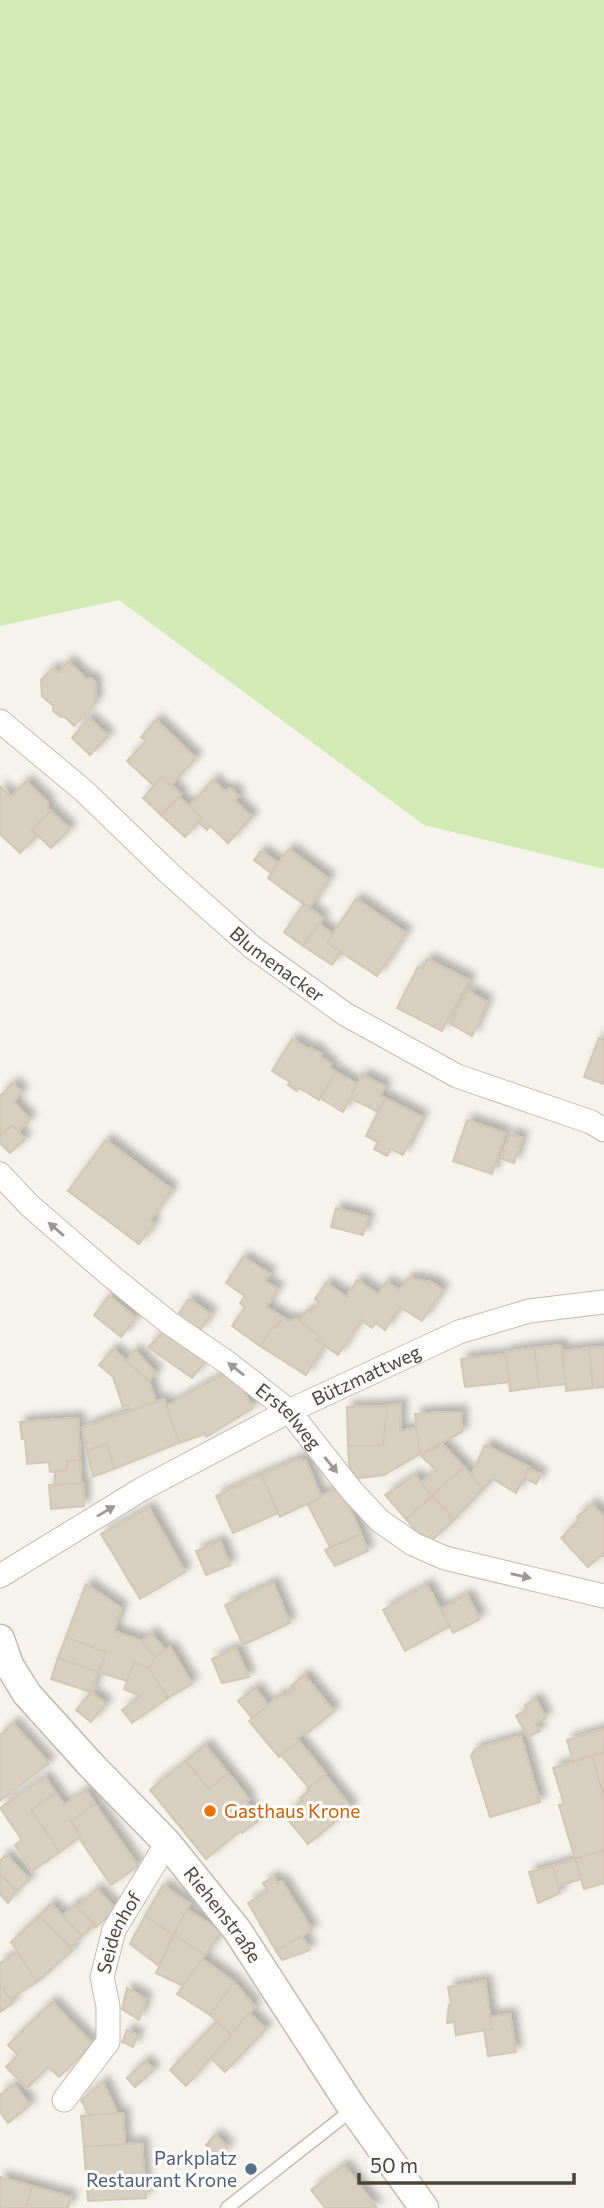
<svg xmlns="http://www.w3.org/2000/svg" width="604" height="2208" font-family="Commissioner,sans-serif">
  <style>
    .green { fill: #d2eab5 }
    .building { fill: #d8cfc1; stroke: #d3c7b4; stroke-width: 2; filter: url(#shadow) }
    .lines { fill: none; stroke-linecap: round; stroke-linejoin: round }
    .service-casing { stroke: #c2bbae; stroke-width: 15 }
    .minor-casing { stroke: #c2bbae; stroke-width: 25 }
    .tertiary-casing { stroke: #c2bbae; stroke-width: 31 }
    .service { stroke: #fff; stroke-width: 12 }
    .minor { stroke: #fff; stroke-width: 23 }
    .tertiary { stroke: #fff; stroke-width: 28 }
    .oneway { fill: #9c9892 }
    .food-dot { fill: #e8710a; stroke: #fff; stroke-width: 2.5 }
    .service-dot { fill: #5c6f8a; stroke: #fff; stroke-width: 2.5 }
    .labels { text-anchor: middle; stroke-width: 6; stroke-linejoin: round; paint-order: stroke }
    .street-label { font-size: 19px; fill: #4b4439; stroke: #fff }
    .food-label { font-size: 19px; fill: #c56008; stroke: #fff; text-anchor: start }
    .service-label { font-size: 19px; fill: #4e5e75; stroke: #fff; text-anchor: end }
  </style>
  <defs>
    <filter id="shadow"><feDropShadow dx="6" dy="-6" stdDeviation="3.5" flood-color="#0004"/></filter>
  </defs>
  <rect width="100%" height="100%" fill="#f6f3ec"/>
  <!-- green -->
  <polygon class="green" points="0,0 604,0 604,869 424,825 119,600 0,626"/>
  <!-- building -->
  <g class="building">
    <polygon points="68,661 85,678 91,678 95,682 96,702 74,726 65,717 61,717 53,711 53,706 42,696 41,680 53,668 58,673"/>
    <polygon points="89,718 108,736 90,755 72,738"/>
    <polygon points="156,720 196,758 171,785 162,777 154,786 127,761 146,741 141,737"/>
    <polygon points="162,777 181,794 161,815 143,798"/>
    <polygon points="213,780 226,792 230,788 239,796 234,800 252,817 228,843 210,826 207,830 198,822 202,818 189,806"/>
    <polygon points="26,781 48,803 48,810 50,812 32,830 38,835 20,853 0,834 0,786 11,797"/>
    <polygon points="179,797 202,818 185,837 161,815"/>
    <polygon points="51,811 70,829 51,848 32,830"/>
    <polygon points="289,849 329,879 309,908 268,878"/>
    <polygon points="261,851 278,863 271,873 254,860"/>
    <polygon points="356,899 406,933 377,976 327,943"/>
    <polygon points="304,904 323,918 303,946 284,932"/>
    <polygon points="319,924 333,934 327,943 341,952 332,965 303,946"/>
    <polygon points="427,959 469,980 442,1031 397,1008 418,967 423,969"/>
    <polygon points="468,991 487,1002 472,1036 451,1024"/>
    <polygon points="599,1038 604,1040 604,1084 584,1077"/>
    <polygon points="292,1039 310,1050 311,1048 321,1054 319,1056 331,1064 329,1067 336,1072 319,1100 299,1088 297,1091 288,1085 290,1082 272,1071"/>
    <polygon points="336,1072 357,1084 343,1112 320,1098"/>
    <polygon points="362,1075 385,1086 380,1096 385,1098 378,1112 350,1098"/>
    <polygon points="13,1083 22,1093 13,1101 30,1120 18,1131 12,1125 0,1136 0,1096"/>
    <polygon points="385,1098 422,1117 403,1155 391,1149 387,1156 374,1149 378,1142 366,1136"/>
    <polygon points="467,1120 505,1133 492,1174 453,1161"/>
    <polygon points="12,1125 25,1139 10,1153 0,1143 0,1136"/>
    <polygon points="510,1134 522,1138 514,1163 502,1159"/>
    <polygon points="106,1140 172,1190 150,1220 154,1224 139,1244 68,1191"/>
    <polygon points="336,1208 368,1217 363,1235 331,1227"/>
    <polygon points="243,1257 270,1274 265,1281 278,1289 266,1307 284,1318 274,1328 273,1327 260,1346 232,1326 245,1307 240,1303 245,1296 226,1283"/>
    <polygon points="408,1278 431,1282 443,1290 422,1321 400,1307 385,1330 376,1323 372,1328 361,1320 338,1355 317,1340 320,1336 299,1322 307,1310 312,1313 319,1302 315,1299 326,1283 347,1297 357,1280 378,1294 386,1282 400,1290"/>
    <polygon points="109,1296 136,1318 121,1337 94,1315"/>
    <polygon points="189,1299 211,1314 200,1331 177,1316"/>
    <polygon points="284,1318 288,1321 297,1319 320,1336 317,1340 324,1345 306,1375 260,1346 273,1327 274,1328"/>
    <polygon points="164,1331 207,1360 192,1378 148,1347"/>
    <polygon points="561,1345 566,1384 539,1387 534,1348"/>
    <polygon points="604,1347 604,1387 593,1388 589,1348"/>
    <polygon points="534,1348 539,1387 510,1391 506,1352"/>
    <polygon points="589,1348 593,1388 566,1391 563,1351"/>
    <polygon points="113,1349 149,1381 156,1402 130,1411 128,1405 123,1407 113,1377 99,1365"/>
    <polygon points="135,1350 156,1373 149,1381 126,1361"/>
    <polygon points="506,1354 509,1382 465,1387 461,1359"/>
    <polygon points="231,1370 253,1408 206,1437 205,1434 179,1443 167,1406"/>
    <polygon points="164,1399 179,1443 114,1469 107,1444 87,1451 82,1428"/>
    <polygon points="401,1404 400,1431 417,1428 420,1454 384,1475 353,1479 349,1463 348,1446 383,1445 387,1406"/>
    <polygon points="387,1406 383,1445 348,1446 347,1407"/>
    <polygon points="448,1412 461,1412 462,1432 420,1454 415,1414"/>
    <polygon points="78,1418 80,1460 67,1461 67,1471 50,1472 49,1462 27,1464 25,1439 22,1439 20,1422"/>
    <polygon points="107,1444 114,1469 93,1477 87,1451"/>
    <polygon points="442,1444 464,1467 432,1496 420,1484 436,1470 421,1456"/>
    <polygon points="485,1445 529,1467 516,1493 493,1479 483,1489 471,1476"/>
    <polygon points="299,1459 306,1461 321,1497 280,1517 261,1475"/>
    <polygon points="80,1460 81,1483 55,1485 55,1471 67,1471 67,1461"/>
    <polygon points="464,1467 483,1489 454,1520 432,1496"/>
    <polygon points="528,1468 541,1475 536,1484 524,1478"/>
    <polygon points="261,1475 278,1513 233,1533 216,1496"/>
    <polygon points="415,1475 432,1496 406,1519 385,1495"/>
    <polygon points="83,1483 84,1506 51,1509 49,1485"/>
    <polygon points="340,1485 361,1534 330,1547 308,1505"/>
    <polygon points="432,1496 454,1520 432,1540 417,1532 406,1519"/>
    <polygon points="592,1504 604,1517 604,1556 600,1556 588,1567 561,1538 579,1520 577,1517"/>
    <polygon points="149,1508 185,1572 140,1599 101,1534"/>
    <polygon points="361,1534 368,1551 335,1566 325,1550"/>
    <polygon points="220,1541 230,1565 206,1575 196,1551"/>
    <polygon points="273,1583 290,1623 243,1645 225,1605"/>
    <polygon points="86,1584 121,1608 114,1631 142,1641 155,1657 149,1669 134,1662 127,1681 98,1672 106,1652 66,1637"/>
    <polygon points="427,1585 450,1626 405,1651 383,1610"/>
    <polygon points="467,1595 480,1619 453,1633 441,1609"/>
    <polygon points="151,1633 165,1650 155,1657 142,1641"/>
    <polygon points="66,1637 106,1652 98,1672 58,1658"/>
    <polygon points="170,1647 192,1684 168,1698 149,1669 155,1657"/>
    <polygon points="236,1648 249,1677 222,1683 212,1659"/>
    <polygon points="58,1658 98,1672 91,1692 51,1679"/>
    <polygon points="134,1662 149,1669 168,1698 132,1723 122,1710 140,1696 124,1689"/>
    <polygon points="304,1675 334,1711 305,1735 304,1733 296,1739 299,1741 279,1757 249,1721 281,1694 284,1697 294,1689 291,1686"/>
    <polygon points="255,1688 268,1705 252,1718 238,1701"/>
    <polygon points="91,1692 106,1704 91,1722 76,1710"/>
    <polygon points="536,1699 546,1718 535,1724 540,1731 528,1737 516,1716 527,1710 525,1705"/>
    <polygon points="13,1723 49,1763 0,1801 0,1735"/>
    <polygon points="604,1729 604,1752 573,1761 567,1740"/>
    <polygon points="521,1736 540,1802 490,1817 471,1756 475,1749"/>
    <polygon points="299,1741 326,1774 309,1788 281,1755"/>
    <polygon points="205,1745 228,1773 209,1789 186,1761"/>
    <polygon points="604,1752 604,1798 592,1756"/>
    <polygon points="592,1756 604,1798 604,1850 575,1859 559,1805 564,1804 553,1768"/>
    <polygon points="186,1761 209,1789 228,1773 249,1799 246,1802 260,1819 242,1833 240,1831 206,1859 150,1790"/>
    <polygon points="325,1775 352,1808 308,1844 285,1816 302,1801 300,1798 309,1791 307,1789"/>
    <polygon points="45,1777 56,1793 31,1810 60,1852 32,1871 15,1845 22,1840 0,1808"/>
    <polygon points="86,1790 95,1804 71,1821 81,1836 60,1852 31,1810 56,1793 64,1805"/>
    <polygon points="95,1804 138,1866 111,1885 79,1838 81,1836 71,1821"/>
    <polygon points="604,1850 604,1883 584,1889 575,1859"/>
    <polygon points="6,1855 30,1880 16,1891 0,1874 0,1861"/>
    <polygon points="575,1859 581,1879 558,1886 553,1866"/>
    <polygon points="553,1866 560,1893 538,1903 529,1872"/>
    <polygon points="0,1874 16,1891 8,1903 0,1894"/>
    <polygon points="274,1877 277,1884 282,1881 312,1930 276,1951 248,1903 268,1891 263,1883"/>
    <polygon points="163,1885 190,1904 174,1935 145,1916"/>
    <polygon points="97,1889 116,1909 96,1927 77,1907"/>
    <polygon points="51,1904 82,1936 71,1947 39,1916"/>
    <polygon points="75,1904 95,1925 82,1936 63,1916"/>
    <polygon points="187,1909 222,1932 205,1955 174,1935"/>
    <polygon points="39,1916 73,1950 37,1982 11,1942"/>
    <polygon points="145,1916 174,1935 159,1966 130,1944"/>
    <polygon points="174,1935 205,1955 183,1986 156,1973"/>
    <polygon points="302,1936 310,1950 282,1960 276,1951"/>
    <polygon points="17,1952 37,1982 10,1999 0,1985 0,1963"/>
    <polygon points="202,1959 234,1982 210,2015 177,1994"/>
    <polygon points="485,1981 492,2029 456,2035 454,2022 447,2023 449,2005 451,2004 448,1987"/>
    <polygon points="234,1982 255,2007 231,2035 210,2015"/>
    <polygon points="2,1987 13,2003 0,2012 0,1988"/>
    <polygon points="127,1988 146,1999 139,2020 122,2009"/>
    <polygon points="52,2002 93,2044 59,2077 48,2067 27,2088 6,2067 18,2055 8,2045"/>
    <polygon points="249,2013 266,2029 225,2072 211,2058"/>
    <polygon points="510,2014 516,2052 488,2056 484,2030 492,2029 490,2017"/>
    <polygon points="217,2021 231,2035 186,2086 170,2070"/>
    <polygon points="127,2030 138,2035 133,2047 122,2042"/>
    <polygon points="145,2061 154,2070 135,2087 127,2078"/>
    <polygon points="103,2082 117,2113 89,2115 81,2100"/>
    <polygon points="14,2084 30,2105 8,2123 0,2112 0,2095"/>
    <polygon points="123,2113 125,2144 84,2147 81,2116"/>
    <polygon points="215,2135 228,2147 219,2157 206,2145"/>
    <polygon points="142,2143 146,2198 88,2201 84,2147"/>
    <polygon points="344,2165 377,2208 325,2208 311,2190"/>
    <polygon points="0,2177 32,2186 26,2208 0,2208"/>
    <polygon points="32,2186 71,2197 68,2208 26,2208"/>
  </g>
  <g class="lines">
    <defs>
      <polyline id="service" points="227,2208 353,2109"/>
      <g id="minor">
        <path id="s1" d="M0,721l84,70 87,84 81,72 93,67 112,62 134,46 13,8"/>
        <path id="s2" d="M0,1174l29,31 82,71 57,46 60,41 61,48 63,80 28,30 33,23 32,14 159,38"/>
        <path id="s3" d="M0,1576l142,-87 147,-78 170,-79 70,-21 75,-9"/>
        <path id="s4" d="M64,2100l44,-58v-36l-6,-29 12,-47 53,-87"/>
      </g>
      <g id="tertiary">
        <path id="s5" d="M0,1639l9,26 18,29 64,71 76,78 70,87 116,179 71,99"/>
      </g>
    </defs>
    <!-- service casing -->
    <use href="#service" class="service-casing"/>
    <!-- minor casing -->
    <use href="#minor" class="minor-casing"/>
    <!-- tertiary casing -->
    <use href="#tertiary" class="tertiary-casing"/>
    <!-- service -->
    <use href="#service" class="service"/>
    <!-- minor -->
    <use href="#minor" class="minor"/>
    <!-- tertiary -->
    <use href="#tertiary" class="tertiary"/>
  </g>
  <!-- one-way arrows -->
  <defs><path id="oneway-solid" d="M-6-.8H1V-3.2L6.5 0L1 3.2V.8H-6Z" transform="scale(1.75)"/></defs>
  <g class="oneway">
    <use href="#oneway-solid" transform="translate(56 1229) rotate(-139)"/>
    <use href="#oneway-solid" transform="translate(236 1369) rotate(-142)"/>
    <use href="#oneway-solid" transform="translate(331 1465) rotate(51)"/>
    <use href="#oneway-solid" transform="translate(106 1511) rotate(-31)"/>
    <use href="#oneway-solid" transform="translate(521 1576) rotate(13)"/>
  </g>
  <!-- markers -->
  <circle class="food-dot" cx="210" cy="1811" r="7"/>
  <circle class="service-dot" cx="251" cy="2169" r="7"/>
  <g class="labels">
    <!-- street labels -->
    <g class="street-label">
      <text dy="7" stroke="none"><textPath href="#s1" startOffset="369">Blumenacker</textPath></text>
      <text dy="7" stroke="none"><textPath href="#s3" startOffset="418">Bützmattweg</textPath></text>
      <text dy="7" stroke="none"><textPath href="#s2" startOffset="378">Erstelweg</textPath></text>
      <text dy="7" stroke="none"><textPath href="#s5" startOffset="357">Riehenstraße</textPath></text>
      <text dy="7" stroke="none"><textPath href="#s4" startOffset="186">Seidenhof</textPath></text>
    </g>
    <!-- food labels -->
    <g class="food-label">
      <text x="224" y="1818">Gasthaus Krone</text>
    </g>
    <!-- service labels -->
    <g class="service-label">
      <text x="237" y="2165">Parkplatz<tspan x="237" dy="22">Restaurant Krone</tspan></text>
    </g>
  </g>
  <!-- scale -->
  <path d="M359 2173v10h215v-10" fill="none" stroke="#4b4439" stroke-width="3.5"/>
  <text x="370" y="2173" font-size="21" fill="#4b4439" stroke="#ffffff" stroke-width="5" paint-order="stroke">50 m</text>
</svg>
